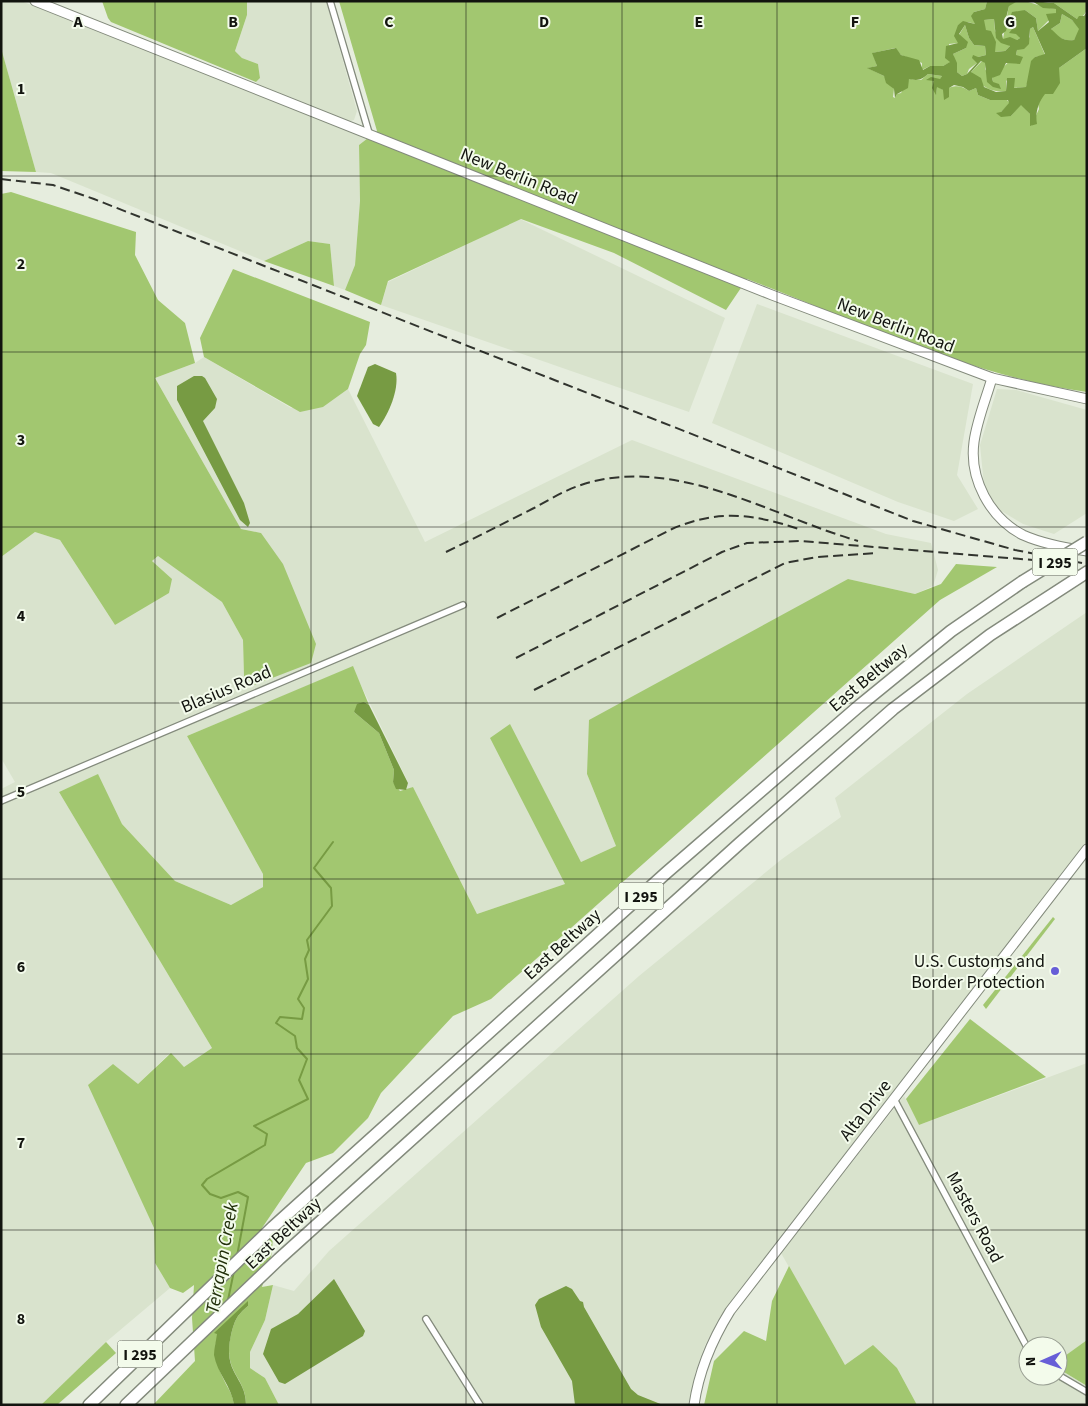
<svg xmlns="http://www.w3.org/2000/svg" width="1088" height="1406" font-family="'Source Sans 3',sans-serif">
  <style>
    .built { fill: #d9e3cd; fill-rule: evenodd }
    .green { fill: #a2c770 }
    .water { fill: #779b43; fill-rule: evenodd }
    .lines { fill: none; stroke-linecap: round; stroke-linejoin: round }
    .stream { stroke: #779b43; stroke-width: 2 }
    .street-casing { stroke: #838a7c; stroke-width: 8 }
    .secondary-casing { stroke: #838a7c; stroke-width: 11 }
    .highway-casing { stroke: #838a7c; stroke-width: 14 }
    .street { stroke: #fff; stroke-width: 5.5 }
    .secondary { stroke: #fff; stroke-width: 9 }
    .highway { stroke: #fff; stroke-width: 11 }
    .rail { stroke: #31342e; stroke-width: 2; stroke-dasharray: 10 5; stroke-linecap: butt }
    .highway-bridge-casing { stroke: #838a7c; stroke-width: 14; stroke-linecap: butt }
    .highway-bridge { stroke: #fff; stroke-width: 11 }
    .grid { fill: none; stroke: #12140f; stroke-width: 1; stroke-opacity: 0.55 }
    .poi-dot { fill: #675ed7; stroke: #f3fbeb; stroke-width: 2 }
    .labels { text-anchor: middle; stroke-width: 4; stroke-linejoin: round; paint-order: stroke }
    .shield { fill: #f3fbeb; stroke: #565951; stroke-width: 1 }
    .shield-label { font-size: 16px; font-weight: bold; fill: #12140f }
    .street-label { font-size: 18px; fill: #12140f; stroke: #f3fbeb }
    .poi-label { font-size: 18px; fill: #12140f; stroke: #f3fbeb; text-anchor: end }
    .water-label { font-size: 19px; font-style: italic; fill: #212f0a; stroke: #f3fbeb }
    .grid-label { font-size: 16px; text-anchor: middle; font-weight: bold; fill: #12140f; stroke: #f3fbeb; stroke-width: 4; stroke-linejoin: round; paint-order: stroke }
  </style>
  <rect width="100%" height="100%" fill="#e6edde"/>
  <!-- built -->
  <g class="built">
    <polygon points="1,1 21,1 368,138 359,145 360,201 355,265 345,290 334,286 330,244 308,241 264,261 51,173 36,172 1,48"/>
    <polygon points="247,1 326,1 357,111 354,120 348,122 261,88 256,82 260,78 258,64 242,58 235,51 247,15"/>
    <polygon points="520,219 725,318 689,412 381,305 388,282"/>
    <polygon points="757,304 973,384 957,475 978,509 954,521 898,502 712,423"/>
    <polygon points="204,357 291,408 323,407 348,389 425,542 632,440 886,534 931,543 938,570 933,586 915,594 848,579 587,774 616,846 581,862 510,725 491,738 565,884 477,914 413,787 406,790 408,782 352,667 187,736 263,874 263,887 231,905 175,881 122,824 98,775 59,792 212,1048 184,1067 170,1053 138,1084 128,1169 154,1228 155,1263 170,1288 106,1342 41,1405 1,1405 1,789 15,782 1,758 1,557 35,532 60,540 115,625 171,579 152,561 158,556 222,602 243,640 244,676 261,533 241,529 155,378 195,363"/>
    <polygon points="997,389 1016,390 1087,410 1087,513 1054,534 1023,524 998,509 984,485 980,445"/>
    <polygon points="1087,612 1087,841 734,1297 718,1320 705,1345 695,1373 689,1405 279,1405 265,1378 250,1368 250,1352 265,1320 273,1285 294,1291 329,1251 639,976 782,859 841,817 835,798 967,694"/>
    <path d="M1087,1063v277l-25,18 -3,11 28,17v19h-170l-20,-37 -52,-3 -64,-112 123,-157 15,29zM1028,1346h30v30h-30z"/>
  </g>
  <!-- green -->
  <g class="green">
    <polygon points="102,1 247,1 247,15 235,51 242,58 258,64 260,78 256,82 111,22 108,18"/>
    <path d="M339,1h648l-2,8 -11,3 1,12 -7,-2 -10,3v18l-9,1v15l2,3 -8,4h-13l-8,4v-7l-21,-8 -6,-7 -22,5 4,13 -9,2 16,8 10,13 -1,8 2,1 2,-4 4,-1 8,-14 12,1 7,-6 14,2 -2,4 -6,1 2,13 1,-8 6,4c12,-4 15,-6 26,1l7,-3 2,7 12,5h17l3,3 -9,9 10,4 10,-12 9,10 1,12 8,-17 -1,-6 21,-35 28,-20v344c-114,-15 -232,-72 -340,-113l-21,31 -112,-57 -93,-34 -133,62 -7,24 -36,-15 10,-25 5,-64 -1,-56 18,-14z"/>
    <path d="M1018,1c15,0 23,7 38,8v4l-18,18 -2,-13 -11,-8 -14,8 9,20 -3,2 -14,-1 6,-34z"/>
    <path d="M1042,1h45c0,10 0,14 -10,18l-23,-16z"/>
    <path d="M1062,14l10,6 8,9 -6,11c-8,2 -19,-3 -23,-11l9,-6z"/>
    <polygon points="994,19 995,31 1010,46 1005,51 995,52 983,24 984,20"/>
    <polygon points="965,25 969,38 974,45 985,46 986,55 978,57 977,63 969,69 967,74 962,76 957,72 953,54 966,48 959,35"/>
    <path d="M1033,27l12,28 -10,2 -9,30 -13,1 -7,-8v11c-16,2 -26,-5 -35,-19l11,-11 4,2 -1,6 8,13 -1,-4 24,-23 1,-5 13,-13v-8z"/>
    <polygon points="1,48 36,172 1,171"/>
    <polygon points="11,192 136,232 135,255 158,300 185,323 195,363 155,378 241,529 261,533 283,564 316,644 311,663 254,685 244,676 243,640 222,602 158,556 152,561 172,579 169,593 115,625 60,540 35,532 1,557 1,194"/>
    <polygon points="308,241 330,244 334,286 264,261"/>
    <polygon points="233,269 370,322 366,345 360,354 348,389 323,407 300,412 204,357 200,338"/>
    <path d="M956,564l41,3 -57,33 -449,399 -38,17 -72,77 -13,25 -35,35 -27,10 -44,65 11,6 -1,19 -10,34 11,-2 -8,35 -15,32v16l15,10 14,27h-33c0,-29 -24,-32 -15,-70 4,-15 5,-19 17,-29v-4c-27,28 -44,37 -24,78 4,9 9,14 10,25h-81l42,-44 -3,-43 2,-33 -11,8 -13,-5 -15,-25 -1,-35 -66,-143 25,-21 25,20 33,-31 13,14 28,-19 -153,-256 39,-18 24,50 53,57 56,24 32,-18v-13l-76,-138 166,-70 16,39 -5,-3 -10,10 25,21 15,37 -1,12 7,9 13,-4 64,127 88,-30 -75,-146 20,-14 71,138 35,-16 -29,-72 2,-54 259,-141 67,15 26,-10z"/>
    <polygon points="1053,917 1055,919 986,1009 983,1005"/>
    <polygon points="970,1019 1046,1077 919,1125 906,1099"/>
    <polygon points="789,1266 845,1365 873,1345 897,1368 917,1405 704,1405 714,1361 744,1331 766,1341 772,1301"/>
    <polygon points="1087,1340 1087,1386 1059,1369 1062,1358"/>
    <polygon points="106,1342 116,1353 57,1405 41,1405"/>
  </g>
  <!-- water -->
  <g class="water">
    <path d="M987,1h31l-9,5 -3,12 2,4 -2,9 -4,3 1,5 7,-2 7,3 3,-2 -4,-4 -7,-1 4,-5 -2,-13 1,-3 13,-2 11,8 2,13 11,-9 -3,-8 10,-1v-4l-13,-1 -11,-7 22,2 23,16 2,-3h5l3,-4v36l-28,20 1,15 -7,11h-8c-7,9 -10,19 -8,30l-7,2v-12l-9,-9 -10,11 -10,1 -5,-4 5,-1 8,-9 -1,-3h-18l-12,-5 -2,-7 -7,3 -6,-4 -9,-2 -5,3v9l-5,3 -1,-10 -6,-3 -1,8 -4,-7 2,-7 -8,-1 5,-3 9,2 2,-3 -14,-2c-7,6 -10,7 -19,5l-1,9 -11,6 -2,4 -1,-9 -8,-6 -2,-7 -17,-8 10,-2 -5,-13 24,-5 5,7 18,5 4,10 7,-4h13l7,-4 -5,-4 1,-12 12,-3 -4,-7 4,-11 5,-4 12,3 -4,-8 3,-4 11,-3zM1062,14l10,6 7,9 -5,11c-12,2 -16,-5 -23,-11l9,-6zM994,19l2,19 5,5 9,3 -5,5 -10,1 1,-10 -5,-11 -5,-1 -2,-10zM965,25l4,13 5,7 11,1 1,9 -8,2 -5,-2 -1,3 5,5 -10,11 -5,2 -5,-4v-9l-4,-9 13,-6 2,-6 -9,-8zM1033,27l12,27 -10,3 -4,4 -5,26 -12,1 1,-10h-8l-1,13 -10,1 -12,-5 -3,-9 -10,-6 10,-11 4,2 2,19 6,5 8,2 -2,-5 -6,-2 -1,-4 8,-3 6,-12 14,1 3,-7 -7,-2 1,-5 7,-1 5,-5 1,-15z"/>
    <path d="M375,364l21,9c3,17 -7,40 -17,54l-6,-3 -16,-28 11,-29z"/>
    <polygon points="194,376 202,376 205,378 217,399 215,408 203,421 244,503 250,523 248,527 240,520 177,400 177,386"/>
    <polygon points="364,702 369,705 408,783 406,790 396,789 393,782 394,770 379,733 354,712 357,704"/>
    <polygon points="334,1279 365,1331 363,1336 285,1384 279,1382 263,1354 271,1329 298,1314"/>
    <polygon points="566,1286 572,1289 580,1301 583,1302 584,1307 631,1389 638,1395 663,1405 575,1405 572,1381 541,1327 535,1305 539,1299"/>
    <path d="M248,1301v5c-12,10 -13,14 -17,29 -9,39 15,41 15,70h-12c-2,-18 -17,-32 -20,-50 0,-6 2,-14 3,-21l-3,-1z"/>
  </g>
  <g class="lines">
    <!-- stream -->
    <g class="stream">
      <polyline points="237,1256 248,1197 238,1192 221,1198 210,1194 202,1185 207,1179 265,1145 267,1134 254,1126 308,1099 299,1080 307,1059 297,1048 295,1036 276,1023 280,1017 302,1019 304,1008 298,999 308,979 305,959 309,950 307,940 332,906 331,888 314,868 333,842"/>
      <polyline points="228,1300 234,1271"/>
    </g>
    <defs>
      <g id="street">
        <polyline points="330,1 369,133"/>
        <polyline points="1,801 463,605"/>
        <polyline points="894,1099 1028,1349"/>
        <polyline points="426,1319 480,1405"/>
        <polyline points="1058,1375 1087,1392"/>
      </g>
      <g id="secondary">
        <polyline points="35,1 772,295 992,378 1087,399"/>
        <path d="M992,378c-6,21 -15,42 -18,64 -5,37 16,76 49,93 20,9 43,13 64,16"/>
        <path d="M694,1405c5,-35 18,-65 36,-94l357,-462"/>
      </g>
      <g id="highway">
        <polyline points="89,1405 273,1227 666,873 859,706 951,631 1022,582"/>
        <polyline points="126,1405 279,1259 740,843 893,709 990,635 1087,572"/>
      </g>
    </defs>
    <!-- street casing -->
    <use href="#street" class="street-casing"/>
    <!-- secondary casing -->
    <use href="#secondary" class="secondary-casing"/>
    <!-- highway casing -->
    <use href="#highway" class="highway-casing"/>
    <!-- street -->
    <use href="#street" class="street"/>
    <!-- secondary -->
    <use href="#secondary" class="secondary"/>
    <!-- highway -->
    <use href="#highway" class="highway"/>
    <!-- rail -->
    <g class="rail">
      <polyline points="1,179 53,185 94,199 913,521 1015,550 1087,564"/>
      <path d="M446,552c29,-14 58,-29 88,-44 15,-8 31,-18 47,-23 93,-31 190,31 277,56"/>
      <path d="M497,618l175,-89c46,-20 81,-15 127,0"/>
      <polyline points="516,658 722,552 747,543 801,541 1033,560"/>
      <polyline points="534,690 785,563 817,557 876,553"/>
    </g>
    <defs>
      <polyline id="highway-bridge" points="1022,582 1087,542"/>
    </defs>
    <!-- highway-bridge casing -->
    <use href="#highway-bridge" class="highway-bridge-casing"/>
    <!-- highway-bridge -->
    <use href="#highway-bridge" class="highway-bridge"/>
  </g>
  <!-- grid -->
  <path class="grid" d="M155,1v1404M311,1v1404M466,1v1404M622,1v1404M777,1v1404M933,1v1404M1,176h1086M1,352h1086M1,527h1086M1,703h1086M1,879h1086M1,1054h1086M1,1230h1086"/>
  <!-- markers -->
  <circle class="poi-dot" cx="1055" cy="971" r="5"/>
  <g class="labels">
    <!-- shield labels -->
    <g class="shield">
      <rect x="1032.5" y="548.5" width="45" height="27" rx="4"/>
      <rect x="618.5" y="882.5" width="45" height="27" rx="4"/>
      <rect x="117.5" y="1340.5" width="45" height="27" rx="4"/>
    </g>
    <g class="shield-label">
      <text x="1055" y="568">I 295</text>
      <text x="641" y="902">I 295</text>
      <text x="140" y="1360">I 295</text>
    </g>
    <!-- street labels -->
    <g class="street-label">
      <text transform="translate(519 176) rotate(22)" y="6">New Berlin Road</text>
      <text transform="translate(896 325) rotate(21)" y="6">New Berlin Road</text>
      <text transform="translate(868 677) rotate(-40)" y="6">East Beltway</text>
      <text transform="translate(226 689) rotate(-23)" y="6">Blasius Road</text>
      <text transform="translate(562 944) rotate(-42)" y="6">East Beltway</text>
      <text transform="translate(865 1110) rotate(-52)" y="6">Alta Drive</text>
      <text transform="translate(975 1217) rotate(62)" y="6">Masters Road</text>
      <text transform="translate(283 1233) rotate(-43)" y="6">East Beltway</text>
    </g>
    <!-- poi labels -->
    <g class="poi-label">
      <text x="1045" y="967">U.S. Customs and<tspan x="1045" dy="21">Border Protection</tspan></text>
    </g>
    <!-- water labels -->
    <g class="water-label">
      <text transform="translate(221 1258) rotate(-80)" y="7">Terrapin Creek</text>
    </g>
  </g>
  <g class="grid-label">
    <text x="78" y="27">A</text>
    <text x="233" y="27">B</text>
    <text x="389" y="27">C</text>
    <text x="544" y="27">D</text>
    <text x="699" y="27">E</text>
    <text x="855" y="27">F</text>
    <text x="1010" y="27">G</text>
    <text x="21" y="94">1</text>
    <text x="21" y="269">2</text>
    <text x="21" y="445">3</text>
    <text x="21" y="621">4</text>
    <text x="21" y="797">5</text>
    <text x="21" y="972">6</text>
    <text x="21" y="1148">7</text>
    <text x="21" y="1324">8</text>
  </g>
  <!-- border -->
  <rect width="1088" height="1406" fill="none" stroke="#12140f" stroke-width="5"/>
  <!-- north arrow -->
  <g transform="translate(1043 1361) rotate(268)"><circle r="24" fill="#f3fbeb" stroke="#999f93"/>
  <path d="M0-4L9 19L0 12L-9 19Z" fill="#675ed7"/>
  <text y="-8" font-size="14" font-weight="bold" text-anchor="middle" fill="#12140f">N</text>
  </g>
</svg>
